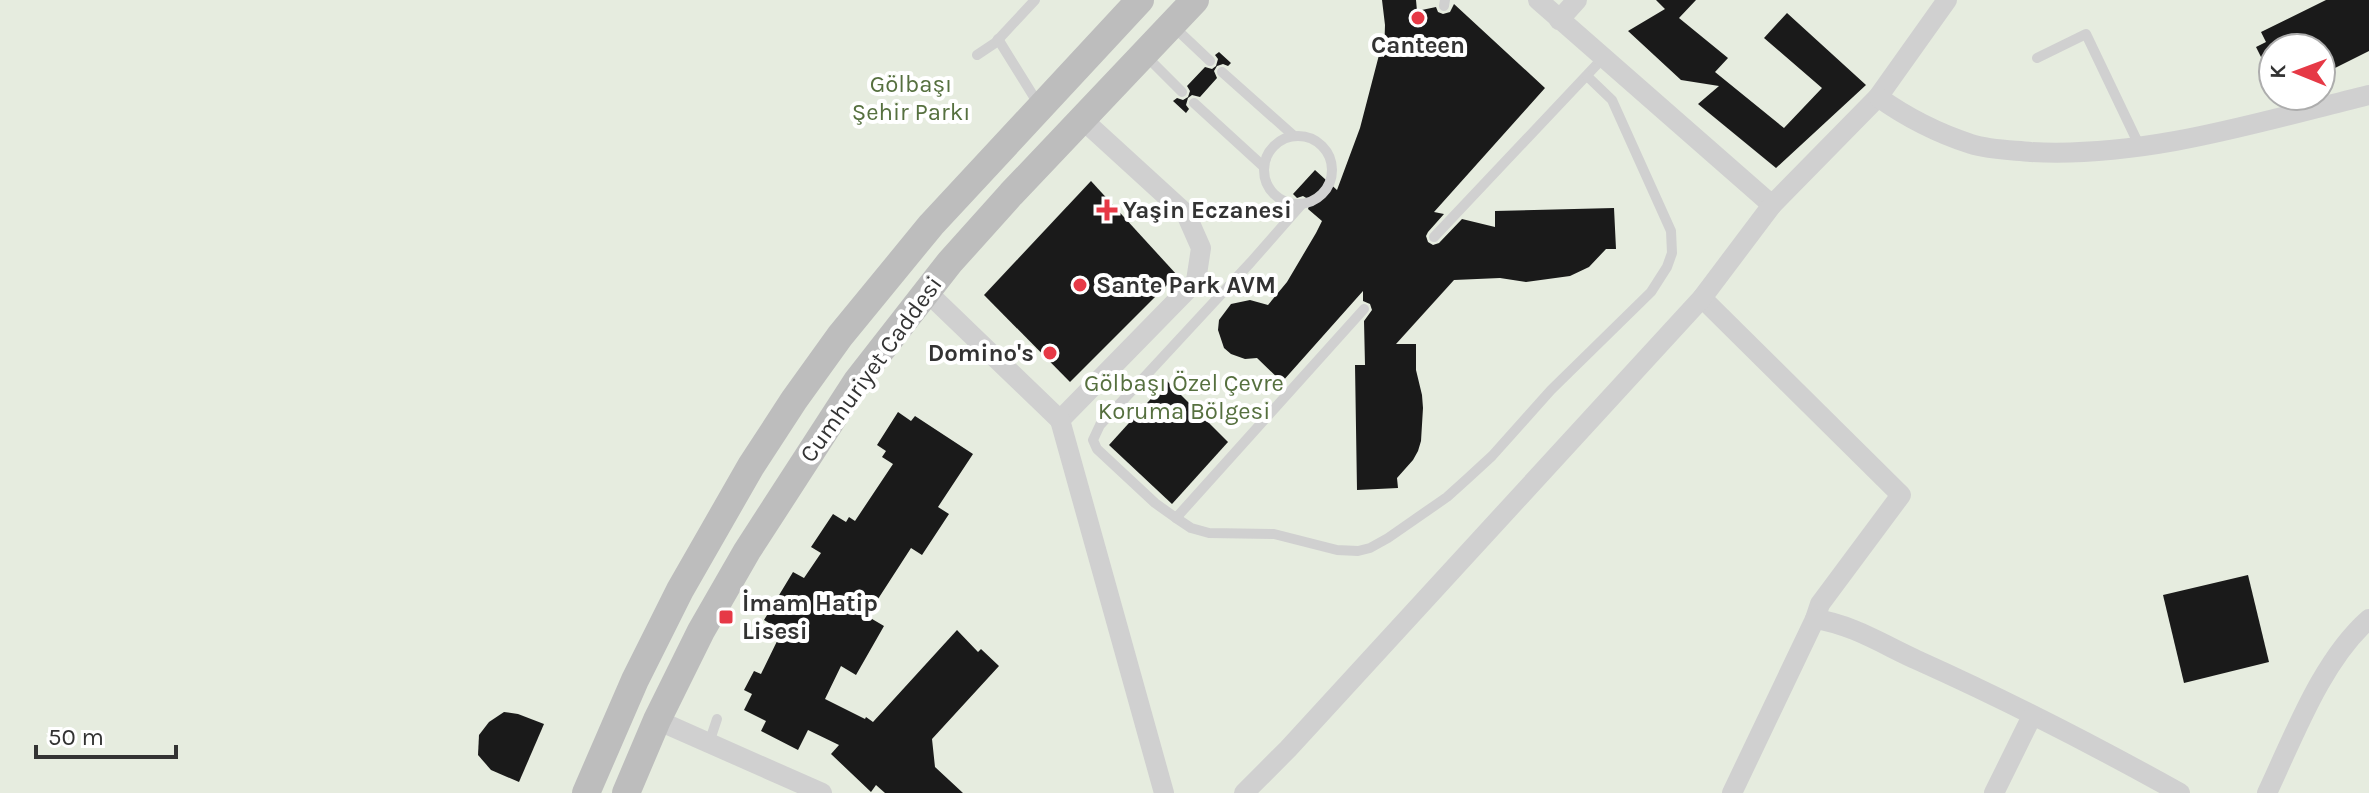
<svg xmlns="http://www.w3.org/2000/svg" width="2369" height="793" font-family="Karla,sans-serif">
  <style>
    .green { fill: #e6ecdf; fill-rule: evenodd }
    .building { fill: #1a1a1a }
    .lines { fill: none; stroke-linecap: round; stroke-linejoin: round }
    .lane { stroke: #d0d0d0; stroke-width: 10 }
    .street { stroke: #d0d0d0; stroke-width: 20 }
    .secondary { stroke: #bdbdbd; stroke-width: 28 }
    .poi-dot { fill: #e63946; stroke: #fff; stroke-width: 3 }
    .labels { text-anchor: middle; stroke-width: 8; stroke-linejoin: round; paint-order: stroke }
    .poi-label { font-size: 24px; font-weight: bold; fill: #333; stroke: #fff; text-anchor: start }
    .park-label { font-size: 24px; fill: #56703f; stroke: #fff }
    .street-label { font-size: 24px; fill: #333; stroke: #fff }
  </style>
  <rect width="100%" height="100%" fill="#fff"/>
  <!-- green -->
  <path class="green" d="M0,0h2369v793h-2369zM2273,48h48v48h-48z"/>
  <!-- building -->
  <g class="building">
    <polygon points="1382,0 1416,0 1417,11 1436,7 1438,12 1443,14 1450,12 1454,4 1545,88 1434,212 1444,214 1428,232 1426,236 1428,242 1433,245 1439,243 1462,219 1495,227 1495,211 1614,208 1616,249 1606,249 1589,267 1570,276 1526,282 1500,278 1454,280 1396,344 1416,344 1416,370 1422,395 1423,408 1421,441 1418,451 1413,460 1397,478 1398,488 1357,490 1355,365 1365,365 1364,321 1372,310 1370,304 1363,301 1363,291 1282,382 1257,358 1245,359 1231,354 1224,348 1218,330 1219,320 1231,304 1250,300 1268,305 1287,282 1316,233 1322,221 1308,209 1310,202 1308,199 1303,196 1297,198 1293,194 1315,170 1337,190 1360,128 1379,55 1384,57 1385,25"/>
    <polygon points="1656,0 1696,0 1679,18 1728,58 1715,72 1784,128 1822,88 1764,38 1787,13 1866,85 1776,168 1698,104 1719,86 1681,80 1628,31 1665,9"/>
    <polygon points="2326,0 2369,0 2369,51 2321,75 2321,48 2273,48 2273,81 2256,47 2266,42 2261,32"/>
    <polygon points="1219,52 1231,63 1228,66 1223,64 1217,66 1214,71 1217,78 1200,97 1192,95 1188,98 1186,105 1189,109 1186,113 1173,101 1177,98 1183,100 1188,97 1190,91 1187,86 1205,67 1212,69 1216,66 1218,59 1215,55"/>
    <polygon points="1091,181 1177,275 1070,382 984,295"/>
    <polygon points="1167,381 1228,442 1172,504 1109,445"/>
    <polygon points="898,412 911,421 915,416 973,454 938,507 949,514 922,555 911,548 867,616 884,626 856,675 841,666 825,699 865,719 866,717 873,722 957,630 978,652 981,649 999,666 932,739 935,767 963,793 885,793 876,785 871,792 831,754 839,745 808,730 798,750 761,731 766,721 744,710 752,694 744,690 754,671 761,674 782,631 764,620 793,572 804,578 821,553 811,547 833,514 846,522 849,517 855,521 893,464 882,457 886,451 877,445"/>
    <polygon points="2248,575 2269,662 2184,683 2163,595"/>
    <polygon points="504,712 518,714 544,724 519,782 491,770 478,755 479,735 489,722"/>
  </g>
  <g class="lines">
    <!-- lane -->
    <g class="lane">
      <polyline points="1444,6 1445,0"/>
      <polyline points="1174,27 1210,61"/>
      <polyline points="998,39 1039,105"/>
      <polyline points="977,55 995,43 1035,0"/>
      <polyline points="1145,55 1182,92"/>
      <polyline points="2037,58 2086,34 2140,147"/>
      <polyline points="1222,72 1294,136"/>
      <polyline points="1194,103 1264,167"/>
      <circle cx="1298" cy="170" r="34"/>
      <polyline points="1302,204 1251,262 1100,425 1093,440 1097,449 1155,503 1176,518 1364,309"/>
      <polyline points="1434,237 1603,58"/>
      <polyline points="1176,518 1191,528 1209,533 1274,534 1337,550 1358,551 1370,548 1388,538 1447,497 1467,479 1492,456 1551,390 1651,292 1667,267 1672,253 1671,231 1612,100 1587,76"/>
      <polyline points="709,743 717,719"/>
    </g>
    <!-- street -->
    <g class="street">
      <polyline points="1538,0 1772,205 1878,97 1947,0"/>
      <polyline points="1559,20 1577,0"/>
      <path d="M1878,97c28,20 59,36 93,47 19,6 40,6 60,8 115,6 228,-30 338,-57"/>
      <polyline points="926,291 1060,420 1196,281 1201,248 1186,214 1082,119"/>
      <polyline points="1702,298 1901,495 1820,604 1815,619"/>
      <polyline points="1060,420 1164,793"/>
      <polyline points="657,720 822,793"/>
      <polyline points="1244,793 1288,749 1702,298 1772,205"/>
      <path d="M1732,793l83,-174c36,5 69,26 102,41 89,40 177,85 263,133"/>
      <polyline points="1994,793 2032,716"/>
      <path d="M2267,793c27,-57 55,-133 102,-174"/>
    </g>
    <!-- secondary -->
    <g class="secondary">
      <polyline points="586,793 635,680 680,590 751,466 794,400 840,336 931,225 1140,0"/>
      <polyline points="626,793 657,720 701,631 747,551 857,381 950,262 1011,194 1195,0"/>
    </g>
  </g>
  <!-- markers -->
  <g class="poi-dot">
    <circle cx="1418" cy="18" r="8"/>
    <path d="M1103 198h8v8h8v8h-8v8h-8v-8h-8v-8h8z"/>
    <circle cx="1080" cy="285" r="8"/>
    <circle cx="1050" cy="353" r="8"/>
    <rect x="718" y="609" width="16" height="16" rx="4"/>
  </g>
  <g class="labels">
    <!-- poi labels -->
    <g class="poi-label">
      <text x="1418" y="53" text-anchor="middle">Canteen</text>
      <text x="1123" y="218">Yaşin Eczanesi</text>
      <text x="1096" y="293">Sante Park AVM</text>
      <text x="1034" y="361" text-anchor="end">Domino's</text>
      <text x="742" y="611">İmam Hatip<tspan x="742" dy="28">Lisesi</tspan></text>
    </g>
    <!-- park labels -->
    <g class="park-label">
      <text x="911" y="92">Gölbaşı<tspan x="911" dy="28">Şehir Parkı</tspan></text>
      <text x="1184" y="391">Gölbaşı Özel Çevre<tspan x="1184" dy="28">Koruma Bölgesi</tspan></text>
    </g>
    <!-- street labels -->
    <g class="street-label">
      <text transform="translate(871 369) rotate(-54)" y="8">Cumhuriyet Caddesi</text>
    </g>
  </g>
  <!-- north arrow -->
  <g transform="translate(2297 72) rotate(271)"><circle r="38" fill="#ffffff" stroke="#adadad" stroke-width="2"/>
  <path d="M0-6L14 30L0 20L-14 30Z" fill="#e63946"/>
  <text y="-12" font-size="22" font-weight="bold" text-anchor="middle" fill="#333333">K</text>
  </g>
  <!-- scale -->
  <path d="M36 745v12h140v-12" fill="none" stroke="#333333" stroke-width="4"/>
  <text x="48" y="745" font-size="24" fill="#333333" stroke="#ffffff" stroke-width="6" paint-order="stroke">50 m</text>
</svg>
